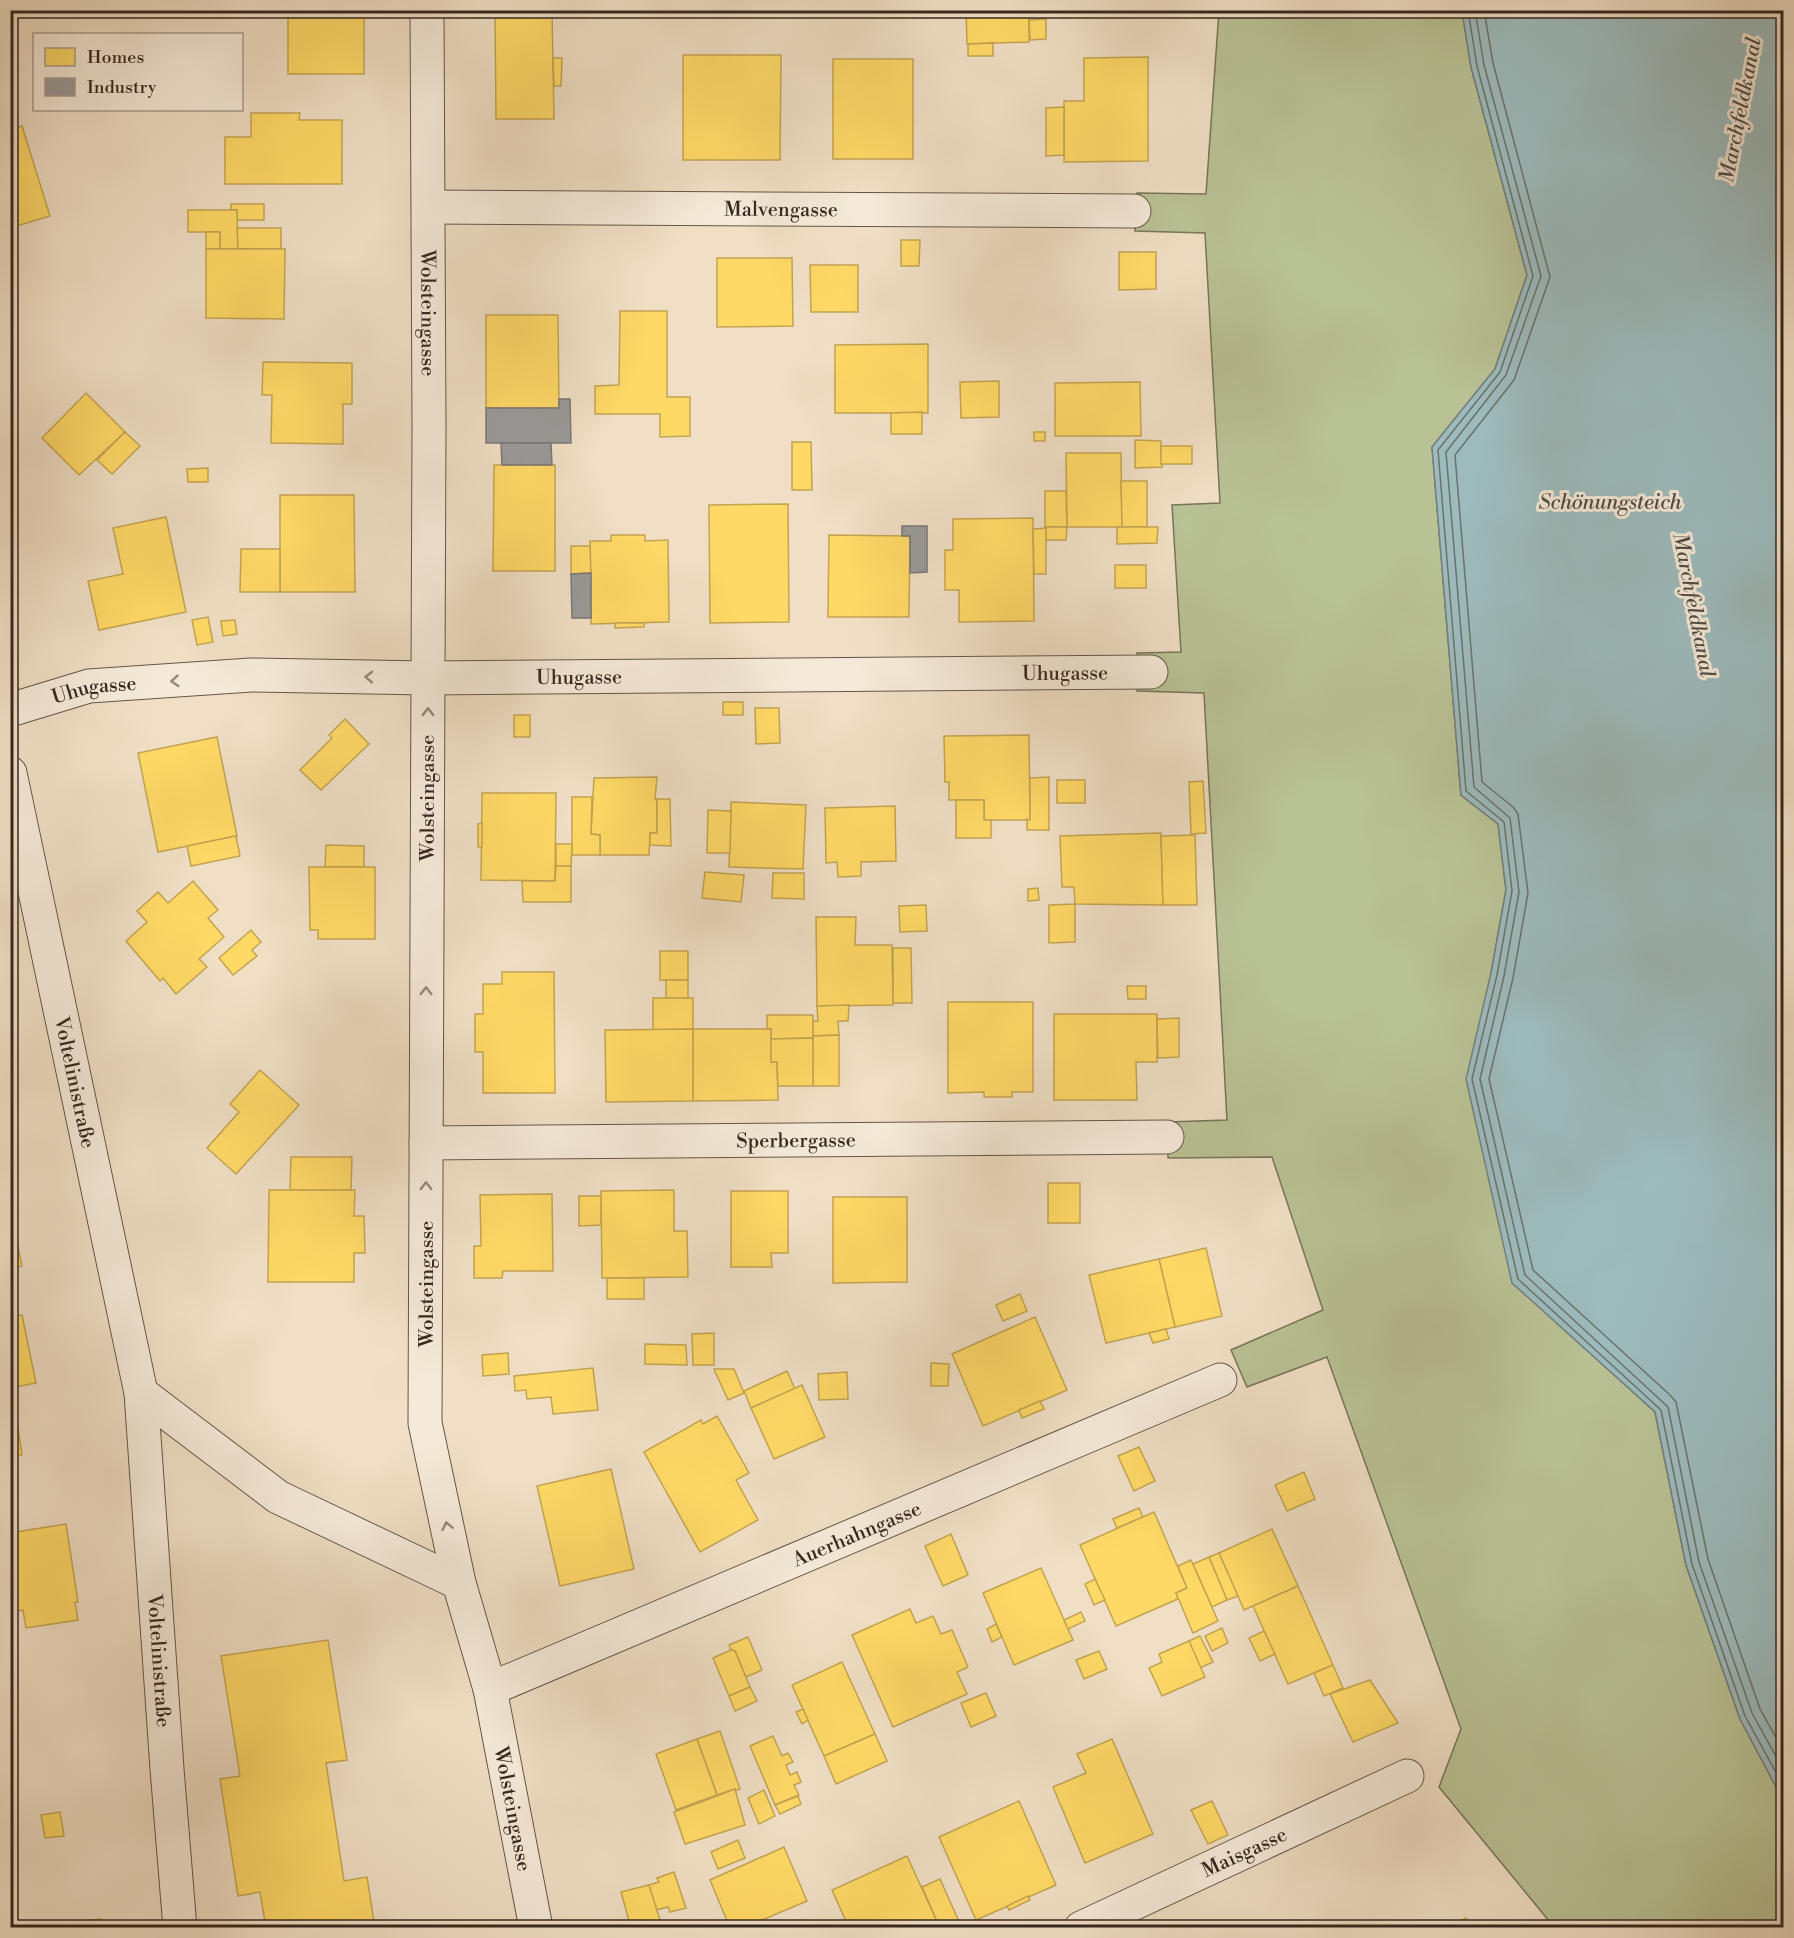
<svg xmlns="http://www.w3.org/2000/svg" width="1794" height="1938" font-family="'Libre Bodoni',serif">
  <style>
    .green { fill: #b9c295; stroke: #78755a; stroke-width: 1.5 }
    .water { fill: #9dbbbd; stroke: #74807e; stroke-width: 1.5 }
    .homes { fill: #ffd966; stroke: #c3a451; stroke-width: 1.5 }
    .industry { fill: #999; stroke: #7b7775; stroke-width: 1.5 }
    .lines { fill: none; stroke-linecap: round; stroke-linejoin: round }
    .shore { stroke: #6a726e; stroke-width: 1.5 }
    .minor-casing { stroke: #645649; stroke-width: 35 }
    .minor { stroke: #f5ead9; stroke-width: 33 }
    .oneway { stroke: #96897c }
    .labels { text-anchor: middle; stroke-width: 6; stroke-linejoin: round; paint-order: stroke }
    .street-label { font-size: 20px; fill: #362820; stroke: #f5ead9 }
    .water-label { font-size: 21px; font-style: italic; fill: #504d47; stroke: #f5ead9 }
  </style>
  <rect width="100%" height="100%" fill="#f0dfc5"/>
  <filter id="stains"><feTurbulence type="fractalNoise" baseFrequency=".00333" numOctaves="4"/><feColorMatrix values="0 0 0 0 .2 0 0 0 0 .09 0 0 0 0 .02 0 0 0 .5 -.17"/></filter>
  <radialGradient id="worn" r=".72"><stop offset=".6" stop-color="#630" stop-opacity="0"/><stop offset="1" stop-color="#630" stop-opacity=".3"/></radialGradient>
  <!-- green -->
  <polygon class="green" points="1219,11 1462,11 1471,67 1527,275 1495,369 1432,447 1461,795 1498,824 1506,890 1491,973 1513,1283 1655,1412 1686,1565 1740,1719 1783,1800 1783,1927 1554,1927 1439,1787 1461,1729 1327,1357 1247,1387 1231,1350 1323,1310 1272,1157 1168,1158 1168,1122 1227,1120 1204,693 1137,691 1137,653 1181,652 1172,505 1220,503 1205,233 1135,231 1137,193 1206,194"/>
  <!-- water -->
  <polygon class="water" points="1462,11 1783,11 1783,1800 1740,1719 1686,1565 1655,1412 1512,1283 1466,1079 1491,973 1506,890 1498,824 1461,795 1432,447 1495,369 1527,275 1471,67"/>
  <!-- homes -->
  <g class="homes">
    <rect x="288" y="10" width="76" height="64"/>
    <polygon points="495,10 552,10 554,119 496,119"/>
    <rect x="907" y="10" width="17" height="3"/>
    <rect x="929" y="10" width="20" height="5"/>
    <polygon points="966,10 1029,10 1029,42 967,44"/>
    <polygon points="1046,19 1046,39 1030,40 1029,20"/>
    <polygon points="993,43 993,56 968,56 968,44"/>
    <polygon points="683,55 781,55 780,160 683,160"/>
    <polygon points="1148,57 1148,161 1064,162 1064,101 1084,101 1084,58"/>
    <polygon points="553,58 562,58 561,86 554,86"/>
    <rect x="833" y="59" width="80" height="100"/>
    <polygon points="1064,107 1064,155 1046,156 1046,108"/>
    <polygon points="251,113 300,113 299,120 342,120 342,184 225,184 225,137 251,137"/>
    <polygon points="22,126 50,216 10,228 10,130"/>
    <polygon points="231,204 264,204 264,220 237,220 237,210 231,210"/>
    <polygon points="188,210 237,210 238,249 220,249 220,232 188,232"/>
    <polygon points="237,228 281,228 281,249 238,249"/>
    <rect x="206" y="232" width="14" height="17"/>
    <polygon points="901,240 920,240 919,266 901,266"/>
    <polygon points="206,249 285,249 284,319 206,318"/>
    <polygon points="1119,252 1156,252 1156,289 1119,290"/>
    <polygon points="717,258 792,258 793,326 717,327"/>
    <polygon points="810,265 858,265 858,312 811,312"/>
    <polygon points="620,311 667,311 667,397 690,397 690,436 660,437 660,414 595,414 595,386 619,385"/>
    <polygon points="486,315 558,315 559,408 486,408"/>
    <polygon points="928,344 928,413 835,413 835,345"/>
    <polygon points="263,362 352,363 352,404 343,404 343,444 271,443 272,395 262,395"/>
    <polygon points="999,381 999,417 961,418 960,382"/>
    <polygon points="1140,382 1141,436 1055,436 1055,383"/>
    <polygon points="86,393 125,432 79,475 42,438"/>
    <polygon points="922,412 922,434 891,434 891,413"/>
    <polygon points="125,432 140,446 112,474 97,460"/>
    <rect x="1034" y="432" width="11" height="9"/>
    <polygon points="1135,440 1161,441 1162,467 1135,468"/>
    <polygon points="792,442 811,442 812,490 792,490"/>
    <rect x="1161" y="446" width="31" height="18"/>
    <polygon points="1066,453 1121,453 1122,527 1067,527"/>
    <polygon points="494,465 555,465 555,571 493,571"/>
    <polygon points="208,468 208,482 188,482 187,469"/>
    <polygon points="1121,481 1147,481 1147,527 1122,527"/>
    <polygon points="1045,491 1066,491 1067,527 1045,527"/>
    <polygon points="280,495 354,495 355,592 280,592"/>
    <polygon points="788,504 789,622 710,623 709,505"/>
    <polygon points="166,517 186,612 99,630 88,581 123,574 113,528"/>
    <polygon points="1033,518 1034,621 959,622 959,590 945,590 945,550 953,550 953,519"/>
    <polygon points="1045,527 1067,527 1066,540 1046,540"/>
    <polygon points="1117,527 1158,527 1157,543 1117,544"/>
    <polygon points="1046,528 1046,574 1034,574 1033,529"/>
    <polygon points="611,535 645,535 645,541 668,540 669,622 591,624 590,541 611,541"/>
    <polygon points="829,535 910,536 909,617 828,617"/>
    <polygon points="571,546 590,546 591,573 571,574"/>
    <polygon points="241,549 280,549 280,592 240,592"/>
    <rect x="1115" y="565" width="31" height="23"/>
    <polygon points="208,617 213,642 197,645 192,620"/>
    <polygon points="235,620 237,634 223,636 221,621"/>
    <polygon points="615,623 644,623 644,627 615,628"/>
    <rect x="723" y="702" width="20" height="13"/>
    <polygon points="755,708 779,708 780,743 756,744"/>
    <rect x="514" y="715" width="16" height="22"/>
    <polygon points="345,719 369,744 321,790 300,770 332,738 329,735"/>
    <polygon points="1029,735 1030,820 984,820 984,800 949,800 949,782 945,782 944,736"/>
    <polygon points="217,737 237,836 158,852 138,753"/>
    <polygon points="657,777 655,799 657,799 657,833 650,833 649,855 600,855 600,835 591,834 594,778"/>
    <polygon points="1049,777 1049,830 1027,830 1027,819 1030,820 1030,778"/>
    <rect x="1057" y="780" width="28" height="23"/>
    <polygon points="1203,781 1206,833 1191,834 1189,782"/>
    <polygon points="482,793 556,793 555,881 481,880"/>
    <polygon points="572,797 592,797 591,834 600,835 600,855 572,855"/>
    <polygon points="657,799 670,799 671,846 650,845 650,833 657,833"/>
    <polygon points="956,800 984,800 984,820 991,820 991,838 956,838"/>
    <polygon points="731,802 806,805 803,869 729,867"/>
    <polygon points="895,806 896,861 861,862 861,876 838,877 837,862 826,863 825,808"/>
    <polygon points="708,810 731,811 730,853 707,853"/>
    <polygon points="482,823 482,847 478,847 478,824"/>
    <polygon points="1161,833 1163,905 1075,904 1074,887 1062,887 1060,836"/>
    <polygon points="1195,835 1197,905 1163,905 1161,836"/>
    <polygon points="236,836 240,856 191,866 187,846"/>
    <polygon points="556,844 572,844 571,866 556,866"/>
    <polygon points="326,845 364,846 364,867 325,867"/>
    <polygon points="556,866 571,866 571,902 523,902 522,881 555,881"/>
    <polygon points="309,867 375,867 375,939 318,939 318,930 310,930"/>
    <polygon points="705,872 744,875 741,902 702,898"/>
    <polygon points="773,873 804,873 804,899 772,898"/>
    <polygon points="193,881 218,910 208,918 224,937 199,959 207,967 176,994 163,978 160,981 126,941 147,922 137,911 158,892 168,903"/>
    <polygon points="1038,888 1039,900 1028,901 1028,889"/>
    <polygon points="1075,904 1075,942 1049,943 1049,905"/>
    <polygon points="926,905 927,931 900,932 899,906"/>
    <polygon points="816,917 856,917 855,945 892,945 893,1005 817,1006"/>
    <polygon points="251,930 261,942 252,950 257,956 233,975 219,958"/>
    <polygon points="893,948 911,948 912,1003 893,1003"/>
    <rect x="660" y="951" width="28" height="29"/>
    <polygon points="502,972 554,972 555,1093 483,1093 483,1052 475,1052 475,1014 483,1014 483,984 502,984"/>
    <rect x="666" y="980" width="22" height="18"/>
    <polygon points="1127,986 1146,986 1146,999 1128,999"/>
    <polygon points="653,998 693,998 693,1029 653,1030"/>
    <polygon points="948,1002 1033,1002 1033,1092 1012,1092 1012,1097 984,1097 984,1092 948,1093"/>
    <polygon points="849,1005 848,1021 838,1021 839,1035 813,1036 813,1021 818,1021 817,1006"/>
    <polygon points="1054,1014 1157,1014 1157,1062 1136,1062 1137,1100 1054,1100"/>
    <polygon points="767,1015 813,1015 813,1038 771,1039 771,1029 767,1029"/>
    <polygon points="1179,1018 1179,1057 1158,1058 1157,1019"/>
    <polygon points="693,1029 771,1029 771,1062 777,1062 778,1100 693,1101"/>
    <polygon points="693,1029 693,1101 606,1102 605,1030"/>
    <polygon points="839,1035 839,1086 813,1086 813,1036"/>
    <polygon points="813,1038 813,1086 778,1086 777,1062 771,1062 771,1039"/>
    <polygon points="260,1070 299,1105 236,1174 207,1148 239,1112 230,1104"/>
    <polygon points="291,1157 352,1157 351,1190 290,1190"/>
    <rect x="1048" y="1183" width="32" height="40"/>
    <polygon points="269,1190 355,1190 354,1216 364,1216 365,1253 354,1253 354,1282 268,1282"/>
    <polygon points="674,1190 674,1231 687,1231 688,1277 602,1278 601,1191"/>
    <polygon points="731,1191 788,1191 788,1253 771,1253 772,1267 731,1267"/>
    <polygon points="552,1194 553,1271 503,1271 502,1278 474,1278 474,1246 481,1246 480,1195"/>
    <polygon points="579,1196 601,1196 601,1225 579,1226"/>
    <polygon points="833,1197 907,1197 907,1282 833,1283"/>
    <polygon points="10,1208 22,1266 10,1269"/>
    <polygon points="1206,1248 1222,1316 1175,1327 1159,1259"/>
    <polygon points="1159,1259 1175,1327 1106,1343 1089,1275"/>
    <rect x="607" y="1278" width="37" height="21"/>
    <polygon points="1020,1294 1027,1311 1003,1321 996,1305"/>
    <polygon points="22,1315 36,1383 10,1388 10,1317"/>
    <polygon points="1035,1317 1067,1390 983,1426 952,1354"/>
    <polygon points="1166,1329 1169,1339 1153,1343 1149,1333"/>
    <polygon points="714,1333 714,1365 693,1365 692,1334"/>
    <polygon points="645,1344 686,1345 687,1365 645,1364"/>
    <polygon points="508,1353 509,1374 483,1376 482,1355"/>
    <polygon points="931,1363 949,1364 948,1386 931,1386"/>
    <polygon points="593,1368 598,1410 553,1414 551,1397 527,1399 526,1390 515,1391 514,1376"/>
    <polygon points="714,1369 734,1369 744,1393 728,1400"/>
    <polygon points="787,1371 795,1389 751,1408 744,1391"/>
    <polygon points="847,1372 848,1399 819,1400 818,1374"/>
    <polygon points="802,1385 825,1437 774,1459 751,1408"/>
    <polygon points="1040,1401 1044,1409 1022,1418 1019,1410"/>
    <polygon points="16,1414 22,1455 10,1457 10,1415"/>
    <polygon points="717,1416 749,1473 736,1480 758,1520 700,1552 644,1452 701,1420 703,1424"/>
    <polygon points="1139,1447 1155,1481 1134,1491 1118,1456"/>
    <polygon points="611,1469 634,1569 560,1586 537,1486"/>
    <polygon points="1304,1472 1315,1499 1287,1511 1275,1485"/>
    <polygon points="1139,1508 1143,1517 1117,1528 1113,1519"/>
    <polygon points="1154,1512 1187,1588 1176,1593 1178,1599 1116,1626 1080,1545"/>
    <polygon points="66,1524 78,1602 75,1602 78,1620 26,1628 23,1610 10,1612 10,1533"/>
    <polygon points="1272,1529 1298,1586 1244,1610 1219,1553"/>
    <polygon points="951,1534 968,1575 943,1586 925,1546"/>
    <polygon points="1219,1553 1238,1596 1227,1600 1209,1557"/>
    <polygon points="1209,1557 1227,1600 1212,1607 1193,1564"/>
    <polygon points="1191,1560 1218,1621 1193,1633 1176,1593 1187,1588 1178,1566"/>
    <polygon points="1041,1568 1073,1640 1014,1665 983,1593"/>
    <polygon points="1095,1579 1105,1600 1094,1605 1085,1584"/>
    <polygon points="1298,1586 1333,1665 1288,1684 1253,1606"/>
    <polygon points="910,1609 916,1623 933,1616 941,1634 952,1630 968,1667 957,1672 967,1694 893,1727 852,1635"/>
    <polygon points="1081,1612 1085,1621 1068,1629 1064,1620"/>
    <polygon points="996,1624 1002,1637 992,1642 987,1629"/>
    <polygon points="1222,1628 1228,1643 1212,1651 1205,1636"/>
    <polygon points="1264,1631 1275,1654 1260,1661 1249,1638"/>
    <polygon points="1200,1636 1213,1662 1200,1668 1189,1641"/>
    <polygon points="748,1637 762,1670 746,1677 735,1651 731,1650 729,1645"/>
    <polygon points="328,1640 347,1760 326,1763 344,1881 367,1877 375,1928 266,1928 260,1892 238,1896 220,1779 240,1776 221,1656"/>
    <polygon points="1189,1641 1205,1677 1162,1696 1149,1668 1162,1662 1159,1654"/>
    <polygon points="731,1650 735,1651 750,1687 729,1696 713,1658"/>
    <polygon points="1099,1651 1107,1669 1084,1679 1076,1660"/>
    <polygon points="842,1662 875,1734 824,1756 792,1685"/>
    <polygon points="1333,1665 1343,1688 1324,1696 1314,1673"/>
    <polygon points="1370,1680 1398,1723 1353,1742 1330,1694"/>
    <polygon points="750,1687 757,1701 735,1711 729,1696"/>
    <polygon points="986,1693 996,1716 971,1727 961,1703"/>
    <polygon points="803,1709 808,1720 802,1724 796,1712"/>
    <polygon points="720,1731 740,1789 735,1791 735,1789 717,1795 697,1739"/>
    <polygon points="875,1734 887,1761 836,1784 824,1756"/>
    <polygon points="773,1736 782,1756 788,1753 793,1762 786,1765 790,1775 797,1772 801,1782 794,1785 799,1795 775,1805 750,1746"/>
    <polygon points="697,1739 717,1795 676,1810 656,1754"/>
    <polygon points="1112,1739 1153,1834 1085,1863 1053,1787 1086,1773 1077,1754"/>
    <polygon points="735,1789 745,1825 685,1844 674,1812"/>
    <polygon points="764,1790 775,1816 759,1824 748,1798"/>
    <polygon points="798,1796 801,1804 780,1814 775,1805"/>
    <polygon points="1019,1801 1056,1885 976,1920 939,1837"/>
    <polygon points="1212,1801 1228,1835 1208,1844 1191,1810"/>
    <polygon points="60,1812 64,1836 45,1838 41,1815"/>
    <polygon points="738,1840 745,1858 718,1869 711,1852"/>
    <polygon points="784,1847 807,1901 743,1928 730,1928 710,1880"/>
    <polygon points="907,1856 940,1928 849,1928 832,1890"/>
    <polygon points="674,1872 686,1908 670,1912 668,1907 656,1910 649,1885 659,1882 657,1878"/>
    <polygon points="940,1879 961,1926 958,1928 940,1928 922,1887"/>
    <polygon points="649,1885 661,1923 647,1928 631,1928 621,1892"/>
    <polygon points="1028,1896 1030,1900 1009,1910 1007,1906"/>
    <polygon points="1466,1918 1471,1928 1446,1928"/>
    <polygon points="101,1919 101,1928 40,1928 39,1925"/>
    <polygon points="974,1922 977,1928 965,1928 965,1926"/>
  </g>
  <!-- industry -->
  <g class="industry">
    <polygon points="559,399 570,399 571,443 486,443 486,408 559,408"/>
    <polygon points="501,443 551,443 552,465 502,465"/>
    <polygon points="902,526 927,526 927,572 910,573 910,536 902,536"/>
    <polygon points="591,573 591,618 572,618 571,574"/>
  </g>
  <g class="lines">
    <!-- shore -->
    <g class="shore">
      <polyline points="1468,10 1477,66 1533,276 1500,372 1438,450 1466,791 1504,822 1512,891 1497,975 1472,1079 1518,1279 1661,1410 1692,1564 1745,1716 1784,1787"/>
      <polyline points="1475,10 1484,65 1541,276 1506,375 1446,452 1474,787 1510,818 1519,892 1504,976 1480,1079 1525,1275 1668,1407 1699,1562 1752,1713 1784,1771"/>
      <polyline points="1484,10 1493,63 1550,277 1514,380 1455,455 1482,782 1513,807 1518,814 1528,893 1513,978 1489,1079 1533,1270 1670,1395 1676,1402 1708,1559 1760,1709 1784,1752"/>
    </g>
    <defs>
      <g id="minor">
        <path id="s1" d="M427,10l2,417 -4,996 34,160 31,106 46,239"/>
        <path id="s2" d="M429,207l705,4"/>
        <path id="s3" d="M10,710l79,-24 162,-11 177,3 723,-6"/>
        <path id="s4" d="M10,773l131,620 26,376 13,159"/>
        <path id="s5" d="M426,1143l741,-6"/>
        <polyline points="141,1393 278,1497 459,1583"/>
        <path id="s6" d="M490,1689l730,-309"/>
        <path id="s7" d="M1081,1928l326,-152"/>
      </g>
    </defs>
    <!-- minor casing -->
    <use href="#minor" class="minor-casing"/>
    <!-- minor -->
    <use href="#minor" class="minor"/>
  </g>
  <!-- one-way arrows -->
  <defs><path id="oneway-chevron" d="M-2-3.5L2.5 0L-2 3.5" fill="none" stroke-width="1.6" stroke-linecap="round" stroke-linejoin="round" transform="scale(1.5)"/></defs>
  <g class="oneway">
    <use href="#oneway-chevron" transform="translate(369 677) rotate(-179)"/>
    <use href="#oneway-chevron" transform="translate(175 681) rotate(176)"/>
    <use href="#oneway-chevron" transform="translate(428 712) rotate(-90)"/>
    <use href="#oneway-chevron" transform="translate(426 991) rotate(-90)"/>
    <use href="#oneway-chevron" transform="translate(426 1186) rotate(-90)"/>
    <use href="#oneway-chevron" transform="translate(447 1526) rotate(-102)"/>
  </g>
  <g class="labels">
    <!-- street labels -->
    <g class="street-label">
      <text dy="7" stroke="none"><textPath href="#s2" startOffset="352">Malvengasse</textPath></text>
      <text dy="7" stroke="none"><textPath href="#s1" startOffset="303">Wolsteingasse</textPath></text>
      <text dy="7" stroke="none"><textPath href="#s3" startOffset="1059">Uhugasse</textPath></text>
      <text dy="7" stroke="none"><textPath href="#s3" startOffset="573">Uhugasse</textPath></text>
      <text dy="7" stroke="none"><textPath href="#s3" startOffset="87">Uhugasse</textPath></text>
      <text transform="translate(427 798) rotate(-90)" y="7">Wolsteingasse</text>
      <text dy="7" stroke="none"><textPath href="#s4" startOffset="316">Voltelinistraße</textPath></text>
      <text dy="7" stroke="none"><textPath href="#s5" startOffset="370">Sperbergasse</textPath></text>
      <text transform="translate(426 1284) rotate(-90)" y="7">Wolsteingasse</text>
      <text dy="7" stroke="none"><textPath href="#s6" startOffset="398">Auerhahngasse</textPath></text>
      <text dy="7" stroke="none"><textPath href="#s4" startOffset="902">Voltelinistraße</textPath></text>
      <text dy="7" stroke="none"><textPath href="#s1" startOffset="1809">Wolsteingasse</textPath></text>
      <text dy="7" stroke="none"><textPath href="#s7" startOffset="180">Maisgasse</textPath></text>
    </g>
    <!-- water labels -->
    <g class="water-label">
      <text transform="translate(1740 110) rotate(-79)" y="7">Marchfeldkanal</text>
      <text x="1610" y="509">Schönungsteich</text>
      <text transform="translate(1694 605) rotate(79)" y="7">Marchfeldkanal</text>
    </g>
  </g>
  <!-- margin -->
  <rect width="1794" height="1938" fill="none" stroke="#f0dfc5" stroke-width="36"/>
  <rect x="12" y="12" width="1770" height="1914" fill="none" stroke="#362820" stroke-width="3"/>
  <rect x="18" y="18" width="1758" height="1902" fill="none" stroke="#362820" stroke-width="1.5"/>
  <!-- legend -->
  <rect x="33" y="33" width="210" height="78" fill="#f5ead9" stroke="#a99c8f" stroke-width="1.5"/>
  <rect x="45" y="48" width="30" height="18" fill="#ffd966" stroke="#a99c8f" stroke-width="1.5"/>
  <text x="87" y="63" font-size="18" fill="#362820">Homes</text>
  <rect x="45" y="78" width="30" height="18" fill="#999999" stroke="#a99c8f" stroke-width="1.5"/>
  <text x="87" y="93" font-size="18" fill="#362820">Industry</text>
  <rect width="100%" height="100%" filter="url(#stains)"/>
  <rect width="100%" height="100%" fill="url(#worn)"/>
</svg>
